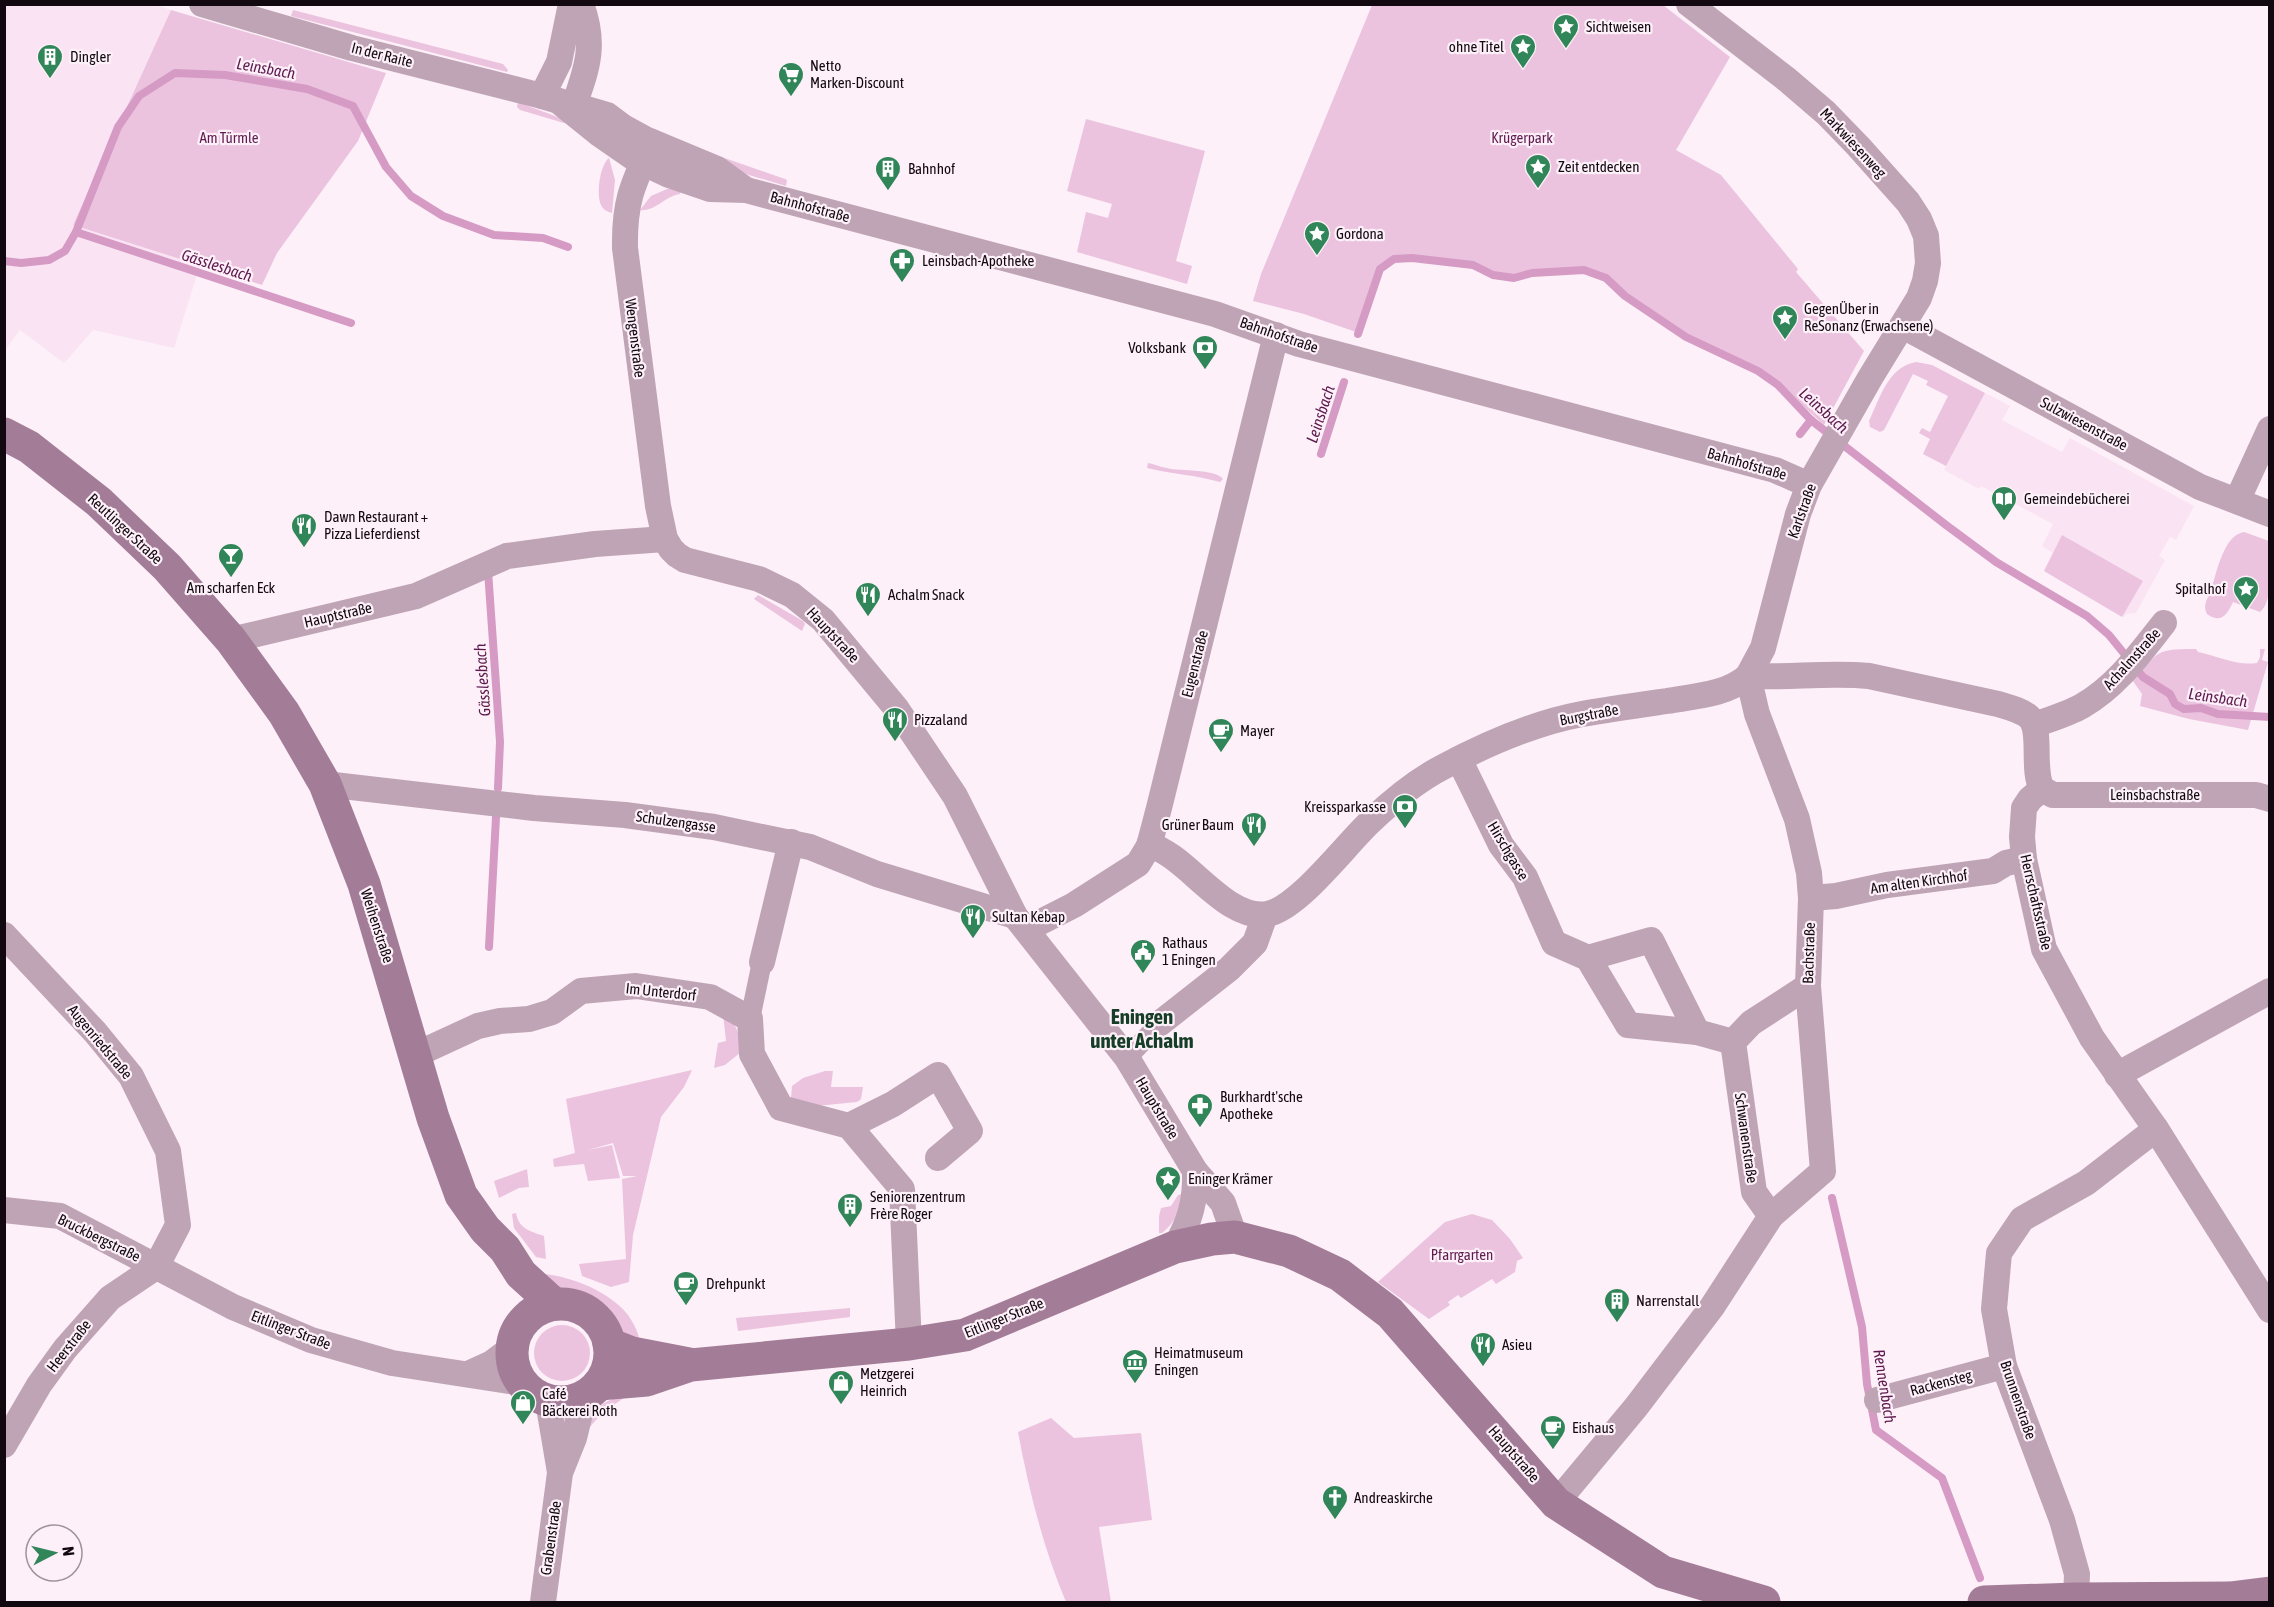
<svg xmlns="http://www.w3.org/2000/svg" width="2274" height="1607" font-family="'Asap Condensed',sans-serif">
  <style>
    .built { fill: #fae3f3 }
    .green { fill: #ebc3df }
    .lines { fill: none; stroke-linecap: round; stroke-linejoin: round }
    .stream { stroke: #d59bc4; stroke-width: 8 }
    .pedestrian { stroke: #bfa4b6; stroke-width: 20 }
    .minor { stroke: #bfa4b6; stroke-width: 26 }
    .secondary { stroke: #a37d98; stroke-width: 33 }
    .labels { text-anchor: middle; stroke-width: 4.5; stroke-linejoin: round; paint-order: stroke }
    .poi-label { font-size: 15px; fill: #12080f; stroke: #fdf0f8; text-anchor: start }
    .street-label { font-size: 15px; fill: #12080f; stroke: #fdf0f8 }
    .park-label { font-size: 15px; fill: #601c51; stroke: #fdf0f8 }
    .water-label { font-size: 16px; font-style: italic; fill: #5d194e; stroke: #fdf0f8 }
    .district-label { font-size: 21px; font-weight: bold; fill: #153d27; stroke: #fdf0f8 }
  </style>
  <rect width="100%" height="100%" fill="#fdf0f8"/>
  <!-- built -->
  <g class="built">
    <polygon points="153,4 171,10 73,225 200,265 174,348 93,330 64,363 20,330 5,350 5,5"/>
    <polygon points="1985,393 2010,406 2002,420 2062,452 2070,438 2194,506 2176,540 2170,537 2159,556 2165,560 2136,613 2126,614 2124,617 2044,571 2053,553 2042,546 2053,524 1981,486 1979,489 1944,470"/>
  </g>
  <!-- green -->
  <g class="green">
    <polygon points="1372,5 1663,5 1730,57 1676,150 1721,175 1798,269 1796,272 1864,351 1824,425 1779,384 1759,370 1686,336 1658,314 1626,294 1608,277 1584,268 1530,271 1513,276 1494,273 1475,263 1412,256 1393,258 1379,267 1356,332 1304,314 1253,301 1261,274"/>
    <polygon points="171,10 386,73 358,141 277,253 262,285 73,225"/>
    <polygon points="293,10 503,64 508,70 507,72 291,16"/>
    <polygon points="518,102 560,118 566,122 564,123 520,110 517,107"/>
    <polygon points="1086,119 1205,151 1176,261 1192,266 1187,284 1077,252 1086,212 1108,218 1112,204 1067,191"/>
    <polygon points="716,155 785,179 787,180 786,186 749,175 712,160"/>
    <path d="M609,158l6,22 -3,33c-4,-1 -9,-3 -11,-8 -5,-11 -1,-40 8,-47z"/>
    <path d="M667,189h15l-2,5c-15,2 -25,18 -40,16l11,-14z"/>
    <path d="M1916,362l16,3 53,28 -39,73 -23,-12 7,-15 -11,-6 3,-5 8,4 18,-36 -22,-11 2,-4 -15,-7 -29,56 -4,2 -10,-5 -1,-6c11,-23 19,-54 47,-59z"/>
    <path d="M1148,463c6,1 12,4 19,5 14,4 47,0 56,11l-3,3c-24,-7 -49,-8 -73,-14z"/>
    <path d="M2244,532l25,9c1,19 5,61 -9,71l-27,-10c-6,13 -12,22 -26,12 -5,-11 2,-16 5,-27 5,-16 12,-52 32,-55z"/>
    <polygon points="2062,535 2143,581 2122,617 2044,571"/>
    <polygon points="758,595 803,621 805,624 802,631 754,599"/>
    <path d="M2196,649l2,3c20,4 38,14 59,11l3,-6v-8h5l-3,11 6,2 -20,68 -59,-11 -49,-13 2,-12 -9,-13c26,-30 22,-32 63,-32z"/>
    <path d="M723,1013c13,7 18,25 18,39l-16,13 -11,3 4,-25 8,-2z"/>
    <polygon points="692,1070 684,1087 661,1117 633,1235 629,1282 611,1287 582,1276 579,1264 626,1259 622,1179 637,1176 623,1176 613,1143 588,1150 612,1145 620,1178 588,1181 584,1164 554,1167 553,1159 575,1153 566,1099"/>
    <polygon points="825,1071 833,1071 831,1087 863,1087 861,1099 857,1102 806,1107 791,1098 792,1086 803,1078"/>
    <polygon points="527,1169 529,1187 519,1188 499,1198 494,1181"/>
    <path d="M1183,1194c-3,16 -8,29 -21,39h-3v-17l2,-8 10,-2 7,-11z"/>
    <path d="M516,1213c3,16 14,18 28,23l2,23 -10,-2 -22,-29 -2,-14z"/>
    <polygon points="1472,1214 1492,1220 1510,1239 1523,1258 1517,1261 1515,1272 1496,1284 1492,1279 1461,1298 1458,1295 1448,1302 1450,1305 1429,1319 1378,1282 1445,1222"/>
    <path d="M544,1274c31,3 77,22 90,51 3,6 6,11 4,17l-8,-3 -9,-9 -13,-19 -13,-10 -15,-7 -21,-4z"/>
    <polygon points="850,1308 850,1317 738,1331 736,1318"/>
    <circle cx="562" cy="1353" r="28"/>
    <path d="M628,1395l-26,18 -13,15c3,-21 19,-30 39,-33z"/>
    <path d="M1051,1418l23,20 67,-5 11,87 -53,7 12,75h-45c-23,-55 -37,-111 -48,-170z"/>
  </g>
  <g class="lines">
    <!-- stream -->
    <g class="stream">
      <polyline points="76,232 351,323"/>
      <polyline points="4,261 21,263 49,260 65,251 76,232 118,127 139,96 175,73 225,75 307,89 353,106 386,167 411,196 443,216 494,235 543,238 568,247"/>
      <polyline points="1358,334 1380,269 1394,259 1412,258 1473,265 1493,275 1514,278 1532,273 1584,270 1606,278 1625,296 1686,337 1758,371 1778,385 1811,420 1946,525 1996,562 2087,616 2109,635 2143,677 2170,694 2175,704 2184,709 2201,708 2218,714 2270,717"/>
      <polyline points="1800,434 1811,420"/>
      <polyline points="1321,454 1344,382"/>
      <polyline points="488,571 500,742 498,788"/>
      <polyline points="489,947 496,817"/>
      <polyline points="1832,1198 1862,1327 1867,1384 1876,1430 1942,1478 1980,1578"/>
    </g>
    <!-- pedestrian -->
    <g class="pedestrian">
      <polyline points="750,1019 762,962"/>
      <polyline points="1127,1058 1159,1024"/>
    </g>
    <!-- minor -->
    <g class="minor">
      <polyline points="202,4 352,48 542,96 607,115 623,127 645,139 717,169 746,190"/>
      <polyline points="1689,4 1785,78 1826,113 1858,146 1908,202 1919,219 1926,236 1928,263 1925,281 1919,298 1870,378 1809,485 1798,514 1763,648 1748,676"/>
      <polyline points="542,96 559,62 571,4"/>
      <polyline points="562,104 598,133 637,160 669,175 710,189 746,190 1215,314 1299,344 1775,470 1809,485"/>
      <path d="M572,111c14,-40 25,-64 9,-107"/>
      <path d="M652,142c-19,42 -28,59 -27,106l33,258 7,33 6,10 6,6 8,5 74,19 33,16 31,25 73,88 59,88 60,120 112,142 68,113 28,32 12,34"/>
      <polyline points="1903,326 2200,487 2270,514"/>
      <polyline points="2237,501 2270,429"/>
      <polyline points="231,640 416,596 507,556 595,544 665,539"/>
      <path d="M2034,725c17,-6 34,-11 48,-19 35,-20 58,-53 82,-83"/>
      <polyline points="1459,759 1501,845 1525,877 1554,943 1588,958 1628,1025 1697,1032 1733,1042"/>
      <polyline points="325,784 534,808 625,815 714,827 810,847 877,874 1015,916"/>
      <polyline points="2042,789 2030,799 2024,808 2022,837 2024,859 2044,949 2092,1038 2156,1129 2270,1310"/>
      <polyline points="2042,789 2053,795 2256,795 2270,799"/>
      <path d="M1149,845c38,10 76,76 118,69 31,-5 79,-70 104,-93 21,-20 45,-40 72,-54 43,-23 91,-44 139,-53 28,-5 57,-9 85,-13 29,-5 59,-6 81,-25 41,2 81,-4 121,0l129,28c10,3 23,6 31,13 14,12 2,52 13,72"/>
      <polyline points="1811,898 1836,896 1887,885 1993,871 2006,863 2024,859"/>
      <polyline points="1027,929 1074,905 1138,864 1149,846 1159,808 1276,335"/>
      <polyline points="4,935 95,1032 131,1076 168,1151 178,1225 156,1267 110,1298 65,1349 39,1385 4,1445"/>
      <polyline points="1588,958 1651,940 1697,1032"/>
      <polyline points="762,962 791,842"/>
      <polyline points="1159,1024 1229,969 1255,943 1265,915"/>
      <polyline points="415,1055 478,1026 500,1021 529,1019 552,1012 581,991 636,986 710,997 750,1019 752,1054 781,1108 849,1126 902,1189 909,1344"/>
      <polyline points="2117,1075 2270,991"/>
      <polyline points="849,1126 893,1104 938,1075 970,1131 938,1158"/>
      <polyline points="4,1210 60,1216 233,1307 311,1340 392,1363 522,1383"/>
      <polyline points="1771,1216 1754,1192 1733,1042 1751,1023 1808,986"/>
      <path d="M1175,1247c15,-25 21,-47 20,-76"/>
      <polyline points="470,1373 492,1363 512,1348"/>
      <polyline points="1877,1400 2004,1366"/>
      <polyline points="548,1401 560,1472"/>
      <polyline points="1556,1503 1636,1407 1712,1307 1771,1216 1823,1171 1808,986 1811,898 1809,873 1797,819 1757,714 1748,676"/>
      <polyline points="2076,1599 2077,1574 2062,1520 2004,1366 1994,1309 1999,1253 2022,1219 2086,1183 2156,1129"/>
      <polyline points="543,1602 560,1473 574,1438 584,1397"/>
    </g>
    <!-- secondary -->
    <g class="secondary">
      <polyline points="4,434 29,447 99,502 167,567 231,640 284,713 325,784 364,884 433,1118 461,1195 485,1229 505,1249 521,1274 554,1304"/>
      <circle cx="561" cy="1353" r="49"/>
      <polyline points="609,1344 632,1353 689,1364"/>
      <polyline points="599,1384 647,1380 691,1365 909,1344 965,1335 1175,1247 1212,1239 1235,1237 1289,1251 1340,1275 1390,1313 1556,1503 1663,1572 1764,1602"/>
      <polyline points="1984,1602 2076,1599 2230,1598 2270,1593"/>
    </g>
  </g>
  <!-- icons -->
  <defs>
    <symbol id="sight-pin" viewBox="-11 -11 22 30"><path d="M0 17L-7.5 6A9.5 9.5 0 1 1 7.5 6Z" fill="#318659" stroke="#fdf0f8"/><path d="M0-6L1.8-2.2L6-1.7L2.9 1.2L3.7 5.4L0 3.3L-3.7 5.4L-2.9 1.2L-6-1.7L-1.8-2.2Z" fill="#fff"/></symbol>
    <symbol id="building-pin" viewBox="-11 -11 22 30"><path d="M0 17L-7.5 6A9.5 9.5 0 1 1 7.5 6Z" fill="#318659" stroke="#fdf0f8"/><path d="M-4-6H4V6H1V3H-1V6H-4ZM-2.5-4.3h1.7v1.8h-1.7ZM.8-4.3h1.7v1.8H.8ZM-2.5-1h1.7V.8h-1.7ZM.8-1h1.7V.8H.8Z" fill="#fff"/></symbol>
    <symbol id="supermarket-pin" viewBox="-11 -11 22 30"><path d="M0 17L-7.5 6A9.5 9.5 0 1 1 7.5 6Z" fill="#318659" stroke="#fdf0f8"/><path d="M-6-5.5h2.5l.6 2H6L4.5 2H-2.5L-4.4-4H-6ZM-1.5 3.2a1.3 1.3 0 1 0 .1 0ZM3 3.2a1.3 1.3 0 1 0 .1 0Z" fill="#fff"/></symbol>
    <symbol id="pharmacy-pin" viewBox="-11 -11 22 30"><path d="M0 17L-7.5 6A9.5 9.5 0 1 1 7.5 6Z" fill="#318659" stroke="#fdf0f8"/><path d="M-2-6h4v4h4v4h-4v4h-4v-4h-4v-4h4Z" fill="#fff"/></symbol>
    <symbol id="bank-pin" viewBox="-11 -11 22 30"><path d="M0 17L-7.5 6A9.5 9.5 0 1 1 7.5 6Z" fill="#318659" stroke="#fdf0f8"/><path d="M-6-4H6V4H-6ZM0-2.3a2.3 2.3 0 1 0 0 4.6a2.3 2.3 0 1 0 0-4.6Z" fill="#fff"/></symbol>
    <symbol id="library-pin" viewBox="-11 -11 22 30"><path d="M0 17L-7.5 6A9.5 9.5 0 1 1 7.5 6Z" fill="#318659" stroke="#fdf0f8"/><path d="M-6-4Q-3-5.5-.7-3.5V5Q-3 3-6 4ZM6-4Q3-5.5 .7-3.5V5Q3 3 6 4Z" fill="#fff"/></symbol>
    <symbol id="restaurant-pin" viewBox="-11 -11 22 30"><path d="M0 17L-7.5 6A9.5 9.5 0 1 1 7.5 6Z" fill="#318659" stroke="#fdf0f8"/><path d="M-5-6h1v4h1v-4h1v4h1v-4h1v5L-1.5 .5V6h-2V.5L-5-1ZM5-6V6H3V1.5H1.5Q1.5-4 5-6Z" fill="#fff"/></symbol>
    <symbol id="bar-pin" viewBox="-11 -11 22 30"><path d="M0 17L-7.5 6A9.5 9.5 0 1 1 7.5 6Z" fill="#318659" stroke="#fdf0f8"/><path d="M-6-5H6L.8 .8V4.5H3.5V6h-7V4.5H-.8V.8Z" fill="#fff"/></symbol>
    <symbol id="cafe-pin" viewBox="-11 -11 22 30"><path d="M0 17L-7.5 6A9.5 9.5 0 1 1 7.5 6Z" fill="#318659" stroke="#fdf0f8"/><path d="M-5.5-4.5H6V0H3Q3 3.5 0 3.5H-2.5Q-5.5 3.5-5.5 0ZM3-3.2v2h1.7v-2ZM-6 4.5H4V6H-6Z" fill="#fff"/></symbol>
    <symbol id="civic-pin" viewBox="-11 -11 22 30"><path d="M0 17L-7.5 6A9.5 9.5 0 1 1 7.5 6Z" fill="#318659" stroke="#fdf0f8"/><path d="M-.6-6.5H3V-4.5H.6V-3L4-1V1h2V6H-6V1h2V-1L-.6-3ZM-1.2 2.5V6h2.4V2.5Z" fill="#fff"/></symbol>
    <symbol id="museum-pin" viewBox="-11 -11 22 30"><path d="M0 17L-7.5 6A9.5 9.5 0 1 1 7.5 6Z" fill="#318659" stroke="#fdf0f8"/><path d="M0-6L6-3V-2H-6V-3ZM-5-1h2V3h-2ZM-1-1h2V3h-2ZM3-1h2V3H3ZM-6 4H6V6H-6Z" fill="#fff"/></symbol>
    <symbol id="shop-pin" viewBox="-11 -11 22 30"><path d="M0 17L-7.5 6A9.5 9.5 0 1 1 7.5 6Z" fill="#318659" stroke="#fdf0f8"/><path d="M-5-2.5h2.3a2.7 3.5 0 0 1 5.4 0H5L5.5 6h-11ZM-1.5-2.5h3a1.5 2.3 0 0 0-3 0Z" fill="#fff"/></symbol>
    <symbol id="church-pin" viewBox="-11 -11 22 30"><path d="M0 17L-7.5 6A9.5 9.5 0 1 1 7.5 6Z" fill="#318659" stroke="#fdf0f8"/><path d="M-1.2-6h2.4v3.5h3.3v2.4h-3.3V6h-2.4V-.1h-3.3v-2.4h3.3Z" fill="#fff"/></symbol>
  </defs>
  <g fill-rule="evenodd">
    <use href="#sight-pin" x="1551" y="12" width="30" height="40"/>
    <use href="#sight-pin" x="1508" y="32" width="30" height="40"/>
    <use href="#building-pin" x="35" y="42" width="30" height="40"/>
    <use href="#supermarket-pin" x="776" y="60" width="30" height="40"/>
    <use href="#sight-pin" x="1523" y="152" width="30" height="40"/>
    <use href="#building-pin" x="873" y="154" width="30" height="40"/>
    <use href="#sight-pin" x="1302" y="219" width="30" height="40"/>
    <use href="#pharmacy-pin" x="887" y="246" width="30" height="40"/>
    <use href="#sight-pin" x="1770" y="303" width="30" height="40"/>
    <use href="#bank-pin" x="1190" y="333" width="30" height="40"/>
    <use href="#library-pin" x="1989" y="484" width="30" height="40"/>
    <use href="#restaurant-pin" x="289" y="511" width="30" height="40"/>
    <use href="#bar-pin" x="216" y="541" width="30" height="40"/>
    <use href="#sight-pin" x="2231" y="574" width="30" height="40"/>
    <use href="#restaurant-pin" x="853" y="580" width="30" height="40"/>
    <use href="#restaurant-pin" x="880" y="705" width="30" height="40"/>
    <use href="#cafe-pin" x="1206" y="716" width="30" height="40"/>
    <use href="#bank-pin" x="1390" y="792" width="30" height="40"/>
    <use href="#restaurant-pin" x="1239" y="810" width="30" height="40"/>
    <use href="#restaurant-pin" x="958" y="902" width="30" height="40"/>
    <use href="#civic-pin" x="1128" y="937" width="30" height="40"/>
    <use href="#pharmacy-pin" x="1185" y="1091" width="30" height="40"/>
    <use href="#sight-pin" x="1153" y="1164" width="30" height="40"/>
    <use href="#building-pin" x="835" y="1191" width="30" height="40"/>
    <use href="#cafe-pin" x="671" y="1269" width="30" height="40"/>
    <use href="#building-pin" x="1602" y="1286" width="30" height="40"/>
    <use href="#restaurant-pin" x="1468" y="1330" width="30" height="40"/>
    <use href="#museum-pin" x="1120" y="1347" width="30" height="40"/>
    <use href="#shop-pin" x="826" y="1368" width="30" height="40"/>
    <use href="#shop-pin" x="508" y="1388" width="30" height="40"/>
    <use href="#cafe-pin" x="1538" y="1413" width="30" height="40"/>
    <use href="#church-pin" x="1320" y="1483" width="30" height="40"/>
  </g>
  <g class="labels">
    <!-- poi labels -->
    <g class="poi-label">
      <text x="1586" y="32">Sichtweisen</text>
      <text x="1504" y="52" text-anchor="end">ohne Titel</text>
      <text x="70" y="62">Dingler</text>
      <text x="810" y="71">Netto<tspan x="810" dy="17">Marken-Discount</tspan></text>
      <text x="1558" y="172">Zeit entdecken</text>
      <text x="908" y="174">Bahnhof</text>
      <text x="1336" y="239">Gordona</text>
      <text x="922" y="266">Leinsbach-Apotheke</text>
      <text x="1804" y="314">GegenÜber in<tspan x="1804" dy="17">ReSonanz (Erwachsene)</tspan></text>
      <text x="1186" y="353" text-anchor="end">Volksbank</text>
      <text x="2024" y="504">Gemeindebücherei</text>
      <text x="324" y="522">Dawn Restaurant +<tspan x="324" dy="17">Pizza Lieferdienst</tspan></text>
      <text x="231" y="593" text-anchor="middle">Am scharfen Eck</text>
      <text x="2226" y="594" text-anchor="end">Spitalhof</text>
      <text x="888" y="600">Achalm Snack</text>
      <text x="914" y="725">Pizzaland</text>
      <text x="1240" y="736">Mayer</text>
      <text x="1386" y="812" text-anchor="end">Kreissparkasse</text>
      <text x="1234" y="830" text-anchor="end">Grüner Baum</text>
      <text x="992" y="922">Sultan Kebap</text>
      <text x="1162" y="948">Rathaus<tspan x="1162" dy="17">1 Eningen</tspan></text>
      <text x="1220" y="1102">Burkhardt'sche<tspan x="1220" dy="17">Apotheke</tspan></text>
      <text x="1188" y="1184">Eninger Krämer</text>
      <text x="870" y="1202">Seniorenzentrum<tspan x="870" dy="17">Frère Roger</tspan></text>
      <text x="706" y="1289">Drehpunkt</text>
      <text x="1636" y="1306">Narrenstall</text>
      <text x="1502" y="1350">Asieu</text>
      <text x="1154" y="1358">Heimatmuseum<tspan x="1154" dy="17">Eningen</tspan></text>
      <text x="860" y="1379">Metzgerei<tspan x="860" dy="17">Heinrich</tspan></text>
      <text x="542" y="1399">Café<tspan x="542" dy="17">Bäckerei Roth</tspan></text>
      <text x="1572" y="1433">Eishaus</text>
      <text x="1354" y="1503">Andreaskirche</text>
    </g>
    <!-- street labels -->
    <g class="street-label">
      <text transform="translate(382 55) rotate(14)" y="5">In der Raite</text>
      <text transform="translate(1853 143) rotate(47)" y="5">Markwiesenweg</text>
      <text transform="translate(810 207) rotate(15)" y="5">Bahnhofstraße</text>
      <text transform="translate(1279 335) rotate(19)" y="5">Bahnhofstraße</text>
      <text transform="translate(635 338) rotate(83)" y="5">Wengenstraße</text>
      <text transform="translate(2084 424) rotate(28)" y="5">Sulzwiesenstraße</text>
      <text transform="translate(1747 464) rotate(16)" y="5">Bahnhofstraße</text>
      <text transform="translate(1802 511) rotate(-70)" y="5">Karlstraße</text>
      <text transform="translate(125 529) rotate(43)" y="5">Reutlinger Straße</text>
      <text transform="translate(338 615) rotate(-13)" y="5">Hauptstraße</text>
      <text transform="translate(833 635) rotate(47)" y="5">Hauptstraße</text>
      <text transform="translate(2132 659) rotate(-48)" y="5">Achalmstraße</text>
      <text transform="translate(1195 664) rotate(-76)" y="5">Eugenstraße</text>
      <text transform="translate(1589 715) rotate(-11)" y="5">Burgstraße</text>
      <text x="2155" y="800">Leinsbachstraße</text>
      <text transform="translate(676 822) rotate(8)" y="5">Schulzengasse</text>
      <text transform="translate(1508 851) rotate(59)" y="5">Hirschgasse</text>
      <text transform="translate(1919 882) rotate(-8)" y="5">Am alten Kirchhof</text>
      <text transform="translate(2036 902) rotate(77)" y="5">Herrschaftsstraße</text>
      <text transform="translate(377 926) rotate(72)" y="5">Weihenstraße</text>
      <text transform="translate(1809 953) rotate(-88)" y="5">Bachstraße</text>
      <text transform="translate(661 992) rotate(6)" y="5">Im Unterdorf</text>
      <text transform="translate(100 1042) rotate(50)" y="5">Augenriedstraße</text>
      <text transform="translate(1157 1108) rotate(59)" y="5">Hauptstraße</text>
      <text transform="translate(1746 1138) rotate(82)" y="5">Schwanenstraße</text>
      <text transform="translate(99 1238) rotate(26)" y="5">Bruckbergstraße</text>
      <text transform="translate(1004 1318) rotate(-22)" y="5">Eitlinger Straße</text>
      <text transform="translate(291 1330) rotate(21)" y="5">Eitlinger Straße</text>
      <text transform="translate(69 1346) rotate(-52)" y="5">Heerstraße</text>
      <text transform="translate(1941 1383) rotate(-15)" y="5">Rackensteg</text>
      <text transform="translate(2018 1400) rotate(71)" y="5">Brunnenstraße</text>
      <text transform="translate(1514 1454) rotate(49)" y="5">Hauptstraße</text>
      <text transform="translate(551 1538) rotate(-82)" y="5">Grabenstraße</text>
    </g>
    <!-- park labels -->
    <g class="park-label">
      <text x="229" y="143">Am Türmle</text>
      <text x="1522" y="143">Krügerpark</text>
      <text x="1462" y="1260">Pfarrgarten</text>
    </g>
    <!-- water labels -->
    <g class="water-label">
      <text transform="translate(266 68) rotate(10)" y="6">Leinsbach</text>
      <text transform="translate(217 265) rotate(18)" y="6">Gässlesbach</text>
      <text transform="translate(1824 410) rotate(42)" y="6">Leinsbach</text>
      <text transform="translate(1320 414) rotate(-72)" y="6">Leinsbach</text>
      <text transform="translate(482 680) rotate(-94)" y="6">Gässlesbach</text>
      <text transform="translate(2218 697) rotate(8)" y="6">Leinsbach</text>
      <text transform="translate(1885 1386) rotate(81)" y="6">Rennenbach</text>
    </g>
    <!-- district labels -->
    <g class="district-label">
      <text x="1142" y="1024">Eningen<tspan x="1142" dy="24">unter Achalm</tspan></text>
    </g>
  </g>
  <!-- border -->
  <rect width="2274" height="1607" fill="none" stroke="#12080f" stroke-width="12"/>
  <!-- north arrow -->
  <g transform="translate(54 1553) rotate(83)"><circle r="28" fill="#fdf0f8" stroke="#9f939b" stroke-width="1.5"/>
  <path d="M0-4.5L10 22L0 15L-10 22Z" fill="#318659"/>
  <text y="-9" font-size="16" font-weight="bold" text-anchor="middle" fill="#12080f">N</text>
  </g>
</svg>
